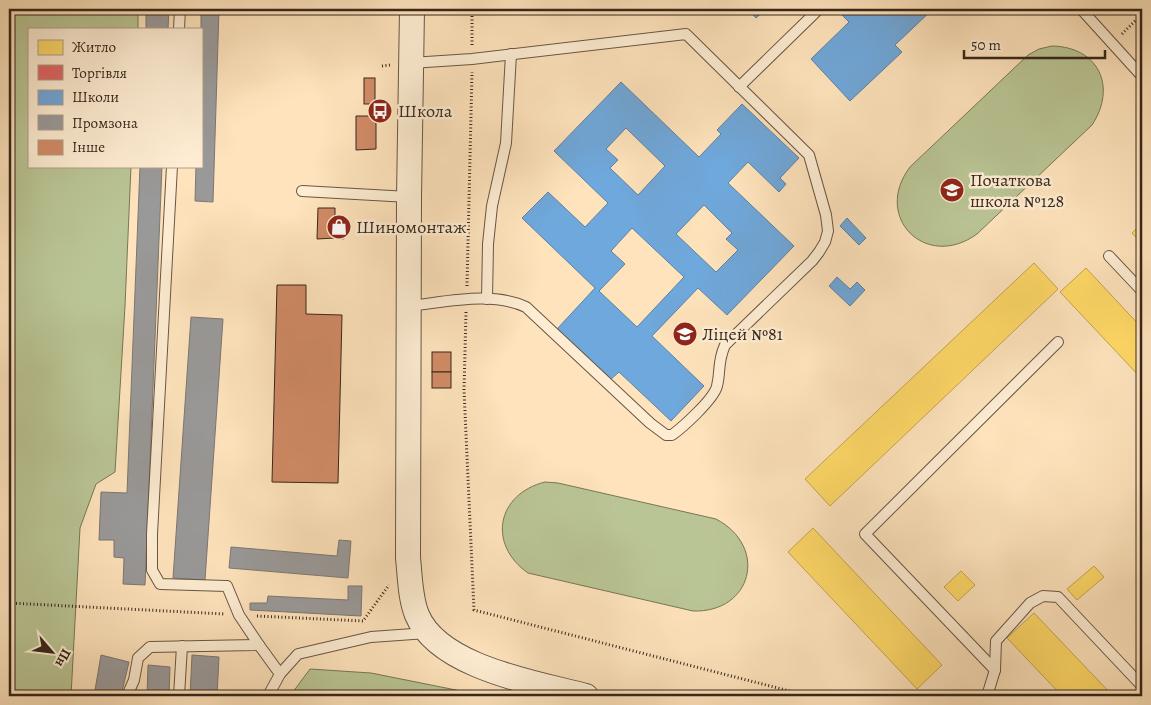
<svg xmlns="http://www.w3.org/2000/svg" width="1151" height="705" font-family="Alegreya,serif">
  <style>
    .green { fill: #bac595; stroke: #787658 }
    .homes { fill: #ffd966; stroke: #c3a450 }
    .shops { fill: #e06666; stroke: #ad5350 }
    .schools { fill: #6fa8dc; stroke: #5e81a2; fill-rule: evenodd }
    .industry { fill: #999; stroke: #7c7774 }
    .building { fill: #d18b66; stroke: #37271c }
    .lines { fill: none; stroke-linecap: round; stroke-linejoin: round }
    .service-casing { stroke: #695644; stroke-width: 12 }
    .tertiary-casing { stroke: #695644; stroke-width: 26 }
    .path { stroke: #37271c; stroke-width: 3; stroke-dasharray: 1 2.5; stroke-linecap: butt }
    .service { stroke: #feedd3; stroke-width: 10 }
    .tertiary { stroke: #feedd3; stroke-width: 24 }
    .labels { text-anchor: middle; stroke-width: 5; stroke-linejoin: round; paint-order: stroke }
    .poi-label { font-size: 18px; fill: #37271c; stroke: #feedd3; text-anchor: start }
  </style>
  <rect width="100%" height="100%" fill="#fee3bc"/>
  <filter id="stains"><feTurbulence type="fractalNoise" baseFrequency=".004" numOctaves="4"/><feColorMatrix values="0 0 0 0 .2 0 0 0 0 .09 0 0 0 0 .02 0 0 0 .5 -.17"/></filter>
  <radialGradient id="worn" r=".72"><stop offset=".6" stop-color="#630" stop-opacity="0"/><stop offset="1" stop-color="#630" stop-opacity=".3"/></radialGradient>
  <!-- green -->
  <g class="green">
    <polygon points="9,9 138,9 138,29 29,29 29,166 131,166 125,306 115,472 96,484 80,528 71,696 9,696"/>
    <path d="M1052,46c47,1 65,41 40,79l-115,109c-51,37 -105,-17 -67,-67l118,-112 11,-6z"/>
    <path d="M545,482l13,1 158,36c53,28 36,94 -23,92l-165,-38c-41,-29 -31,-79 17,-91z"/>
    <polygon points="310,669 371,673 486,696 290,696"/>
  </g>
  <!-- homes -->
  <g class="homes">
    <polygon points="1142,223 1142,244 1132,233"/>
    <polygon points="1034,263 1058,289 830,506 805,479"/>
    <polygon points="1086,268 1142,328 1142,379 1060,292"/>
    <polygon points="813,528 942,665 917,689 788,552"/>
    <polygon points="1094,566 1104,577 1077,600 1067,589"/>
    <polygon points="961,571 975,585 958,601 944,587"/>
    <polygon points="1034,613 1113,696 1062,696 1007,638"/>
  </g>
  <!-- shops -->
  <polygon class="shops" points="335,216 344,216 344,239 335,238"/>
  <!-- schools -->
  <g class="schools">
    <polygon points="748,9 766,9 756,18"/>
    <polygon points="836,9 933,9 895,45 902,52 850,101 811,59 849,22"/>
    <path d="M621,82l78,75 22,-23 -4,-4 25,-26 57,54 -19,20 6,6 -7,8 -31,-30 -20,21 66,63 -67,69 -29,-27 -46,48 52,50 -33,35 -52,-49 -9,8 -53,-51 38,-41 -73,-70 26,-26 37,35 23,-24 -54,-52zM626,128l39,38 -27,29 -28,-27 8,-8 -12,-11zM704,205l28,28 -6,6 12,11 -22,22 -40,-38zM632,228l52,49 -47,50 -38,-36 26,-27 -14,-13z"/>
    <polygon points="847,218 866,238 859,245 840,226"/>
    <polygon points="837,277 850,289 857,282 865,290 850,306 829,286"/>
  </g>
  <!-- industry -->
  <g class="industry">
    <polygon points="146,9 169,9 168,29 146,29"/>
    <polygon points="201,9 219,9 213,202 195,201 196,166 201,166"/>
    <polygon points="140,166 162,166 145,585 123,584 124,558 114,557 114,540 99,540 101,492 127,493"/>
    <polygon points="191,317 223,319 205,580 173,578"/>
    <polygon points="339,540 351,541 348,578 229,568 231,547 337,556"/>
    <polygon points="348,586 362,586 361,616 250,610 250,603 267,603 268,596 348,600"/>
    <polygon points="101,655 129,662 121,696 94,696"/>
    <polygon points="192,655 219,657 217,696 190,696"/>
    <polygon points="148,665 170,667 169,696 147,696"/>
  </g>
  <!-- building -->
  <g class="building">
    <rect x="364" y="78" width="11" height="26"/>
    <polygon points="356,116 376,116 376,149 356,150"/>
    <polygon points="318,208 335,208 335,238 317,239"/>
    <polygon points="277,285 306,285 306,314 342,315 338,483 272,482"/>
    <rect x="432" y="352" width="19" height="20"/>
    <rect x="432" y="372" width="19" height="16"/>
  </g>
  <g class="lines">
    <defs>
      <g id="service">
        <polyline points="1081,9 1139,73"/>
        <polyline points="179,29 180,9"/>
        <polyline points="739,87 819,9"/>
        <polyline points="172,166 152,534 152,570 160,584 227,586 239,615 259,645"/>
        <polyline points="302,191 409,197"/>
        <polyline points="1109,256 1142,291"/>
        <polyline points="487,299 488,244 492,206 506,143 511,54"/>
        <path d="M409,306c38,-4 82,-15 117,1l124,116 16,12h6c11,-8 42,-36 45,-49 4,-16 0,-23 8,-41l87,-84 7,-9 6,-10 3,-11 -2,-16 -17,-60 -123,-121 -214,25 -61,4"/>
        <polyline points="995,670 865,534 1058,342"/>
        <polyline points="127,696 134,680 138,658 150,647 259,645 280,674"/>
        <polyline points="179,696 182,646"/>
        <polyline points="268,696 280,674 298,654 371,637 427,633"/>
        <polyline points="987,696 995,670 996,641 1030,603 1043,596 1058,597 1142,686"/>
      </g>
      <path id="tertiary" d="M412,9l-3,188 -1,361c2,18 2,40 9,57 22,53 120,68 169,81"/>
    </defs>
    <!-- service casing -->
    <use href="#service" class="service-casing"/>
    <!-- tertiary casing -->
    <use href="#tertiary" class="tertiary-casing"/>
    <!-- path -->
    <g class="path">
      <polyline points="472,9 472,46"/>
      <polyline points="1122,34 1142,14"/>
      <polyline points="382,66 390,65"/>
      <polyline points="467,286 472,72"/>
      <polyline points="466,312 464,390 474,610 809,696"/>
      <polyline points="9,603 225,614"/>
      <polyline points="257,616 363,621 389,585"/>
    </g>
    <!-- service -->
    <use href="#service" class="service"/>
    <!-- tertiary -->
    <use href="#tertiary" class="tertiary"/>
  </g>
  <!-- icons -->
  <defs>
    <symbol id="bus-disc" viewBox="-11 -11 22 22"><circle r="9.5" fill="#8f2418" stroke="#feedd3"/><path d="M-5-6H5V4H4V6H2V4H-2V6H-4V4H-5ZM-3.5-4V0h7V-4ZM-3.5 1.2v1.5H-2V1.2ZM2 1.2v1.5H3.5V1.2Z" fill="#fff"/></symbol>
    <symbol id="school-disc" viewBox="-11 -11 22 22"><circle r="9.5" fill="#8f2418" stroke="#feedd3"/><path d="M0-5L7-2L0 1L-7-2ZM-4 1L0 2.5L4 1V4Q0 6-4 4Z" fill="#fff"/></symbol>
    <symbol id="shop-disc" viewBox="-11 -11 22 22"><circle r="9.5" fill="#8f2418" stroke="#feedd3"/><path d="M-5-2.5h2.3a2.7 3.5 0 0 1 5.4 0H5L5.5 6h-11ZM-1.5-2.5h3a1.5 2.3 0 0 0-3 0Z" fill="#fff"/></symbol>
  </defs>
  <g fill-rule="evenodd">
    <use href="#bus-disc" x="366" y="97" width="28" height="28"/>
    <use href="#school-disc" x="938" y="176" width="28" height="28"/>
    <use href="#shop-disc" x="325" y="213" width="28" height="28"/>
    <use href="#school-disc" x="671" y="320" width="28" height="28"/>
  </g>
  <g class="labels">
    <!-- poi labels -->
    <g class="poi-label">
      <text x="398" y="117">Школа</text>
      <text x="970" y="186">Початкова<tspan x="970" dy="21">школа №128</tspan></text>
      <text x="356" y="233">Шиномонтаж</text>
      <text x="702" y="340">Ліцей №81</text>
    </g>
  </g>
  <!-- margin -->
  <rect width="1151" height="705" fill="none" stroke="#fee3bc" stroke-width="30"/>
  <rect x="10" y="10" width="1131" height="685" fill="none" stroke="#37271c" stroke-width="2.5"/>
  <rect x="15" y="15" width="1121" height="675" fill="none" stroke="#37271c"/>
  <!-- legend -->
  <rect x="28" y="28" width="175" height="140" fill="#feedd3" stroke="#ae9e8a"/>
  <rect x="38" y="40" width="25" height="15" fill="#ffd966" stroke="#ae9e8a"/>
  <text x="72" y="52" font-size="15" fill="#37271c">Житло</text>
  <rect x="38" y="65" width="25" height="15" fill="#e06666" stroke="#ae9e8a"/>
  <text x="72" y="78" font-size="15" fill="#37271c">Торгівля</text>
  <rect x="38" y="90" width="25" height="15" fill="#6fa8dc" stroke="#ae9e8a"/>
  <text x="72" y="102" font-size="15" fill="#37271c">Школи</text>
  <rect x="38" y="115" width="25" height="15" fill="#999999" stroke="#ae9e8a"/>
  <text x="72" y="128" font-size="15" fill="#37271c">Промзона</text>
  <rect x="38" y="140" width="25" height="15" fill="#d18b66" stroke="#ae9e8a"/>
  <text x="72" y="152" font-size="15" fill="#37271c">Інше</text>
  <!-- north arrow -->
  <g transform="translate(52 652) rotate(118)" stroke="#feedd3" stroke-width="4" paint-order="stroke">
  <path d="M0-4L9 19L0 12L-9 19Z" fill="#37271c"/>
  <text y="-8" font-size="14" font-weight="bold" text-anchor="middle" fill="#37271c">Пн</text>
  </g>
  <!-- scale -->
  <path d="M964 50v8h141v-8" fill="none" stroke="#37271c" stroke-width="2.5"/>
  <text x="971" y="50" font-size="15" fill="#37271c" stroke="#feedd3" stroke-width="4" paint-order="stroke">50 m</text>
  <rect width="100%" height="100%" filter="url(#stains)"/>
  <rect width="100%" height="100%" fill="url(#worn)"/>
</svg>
